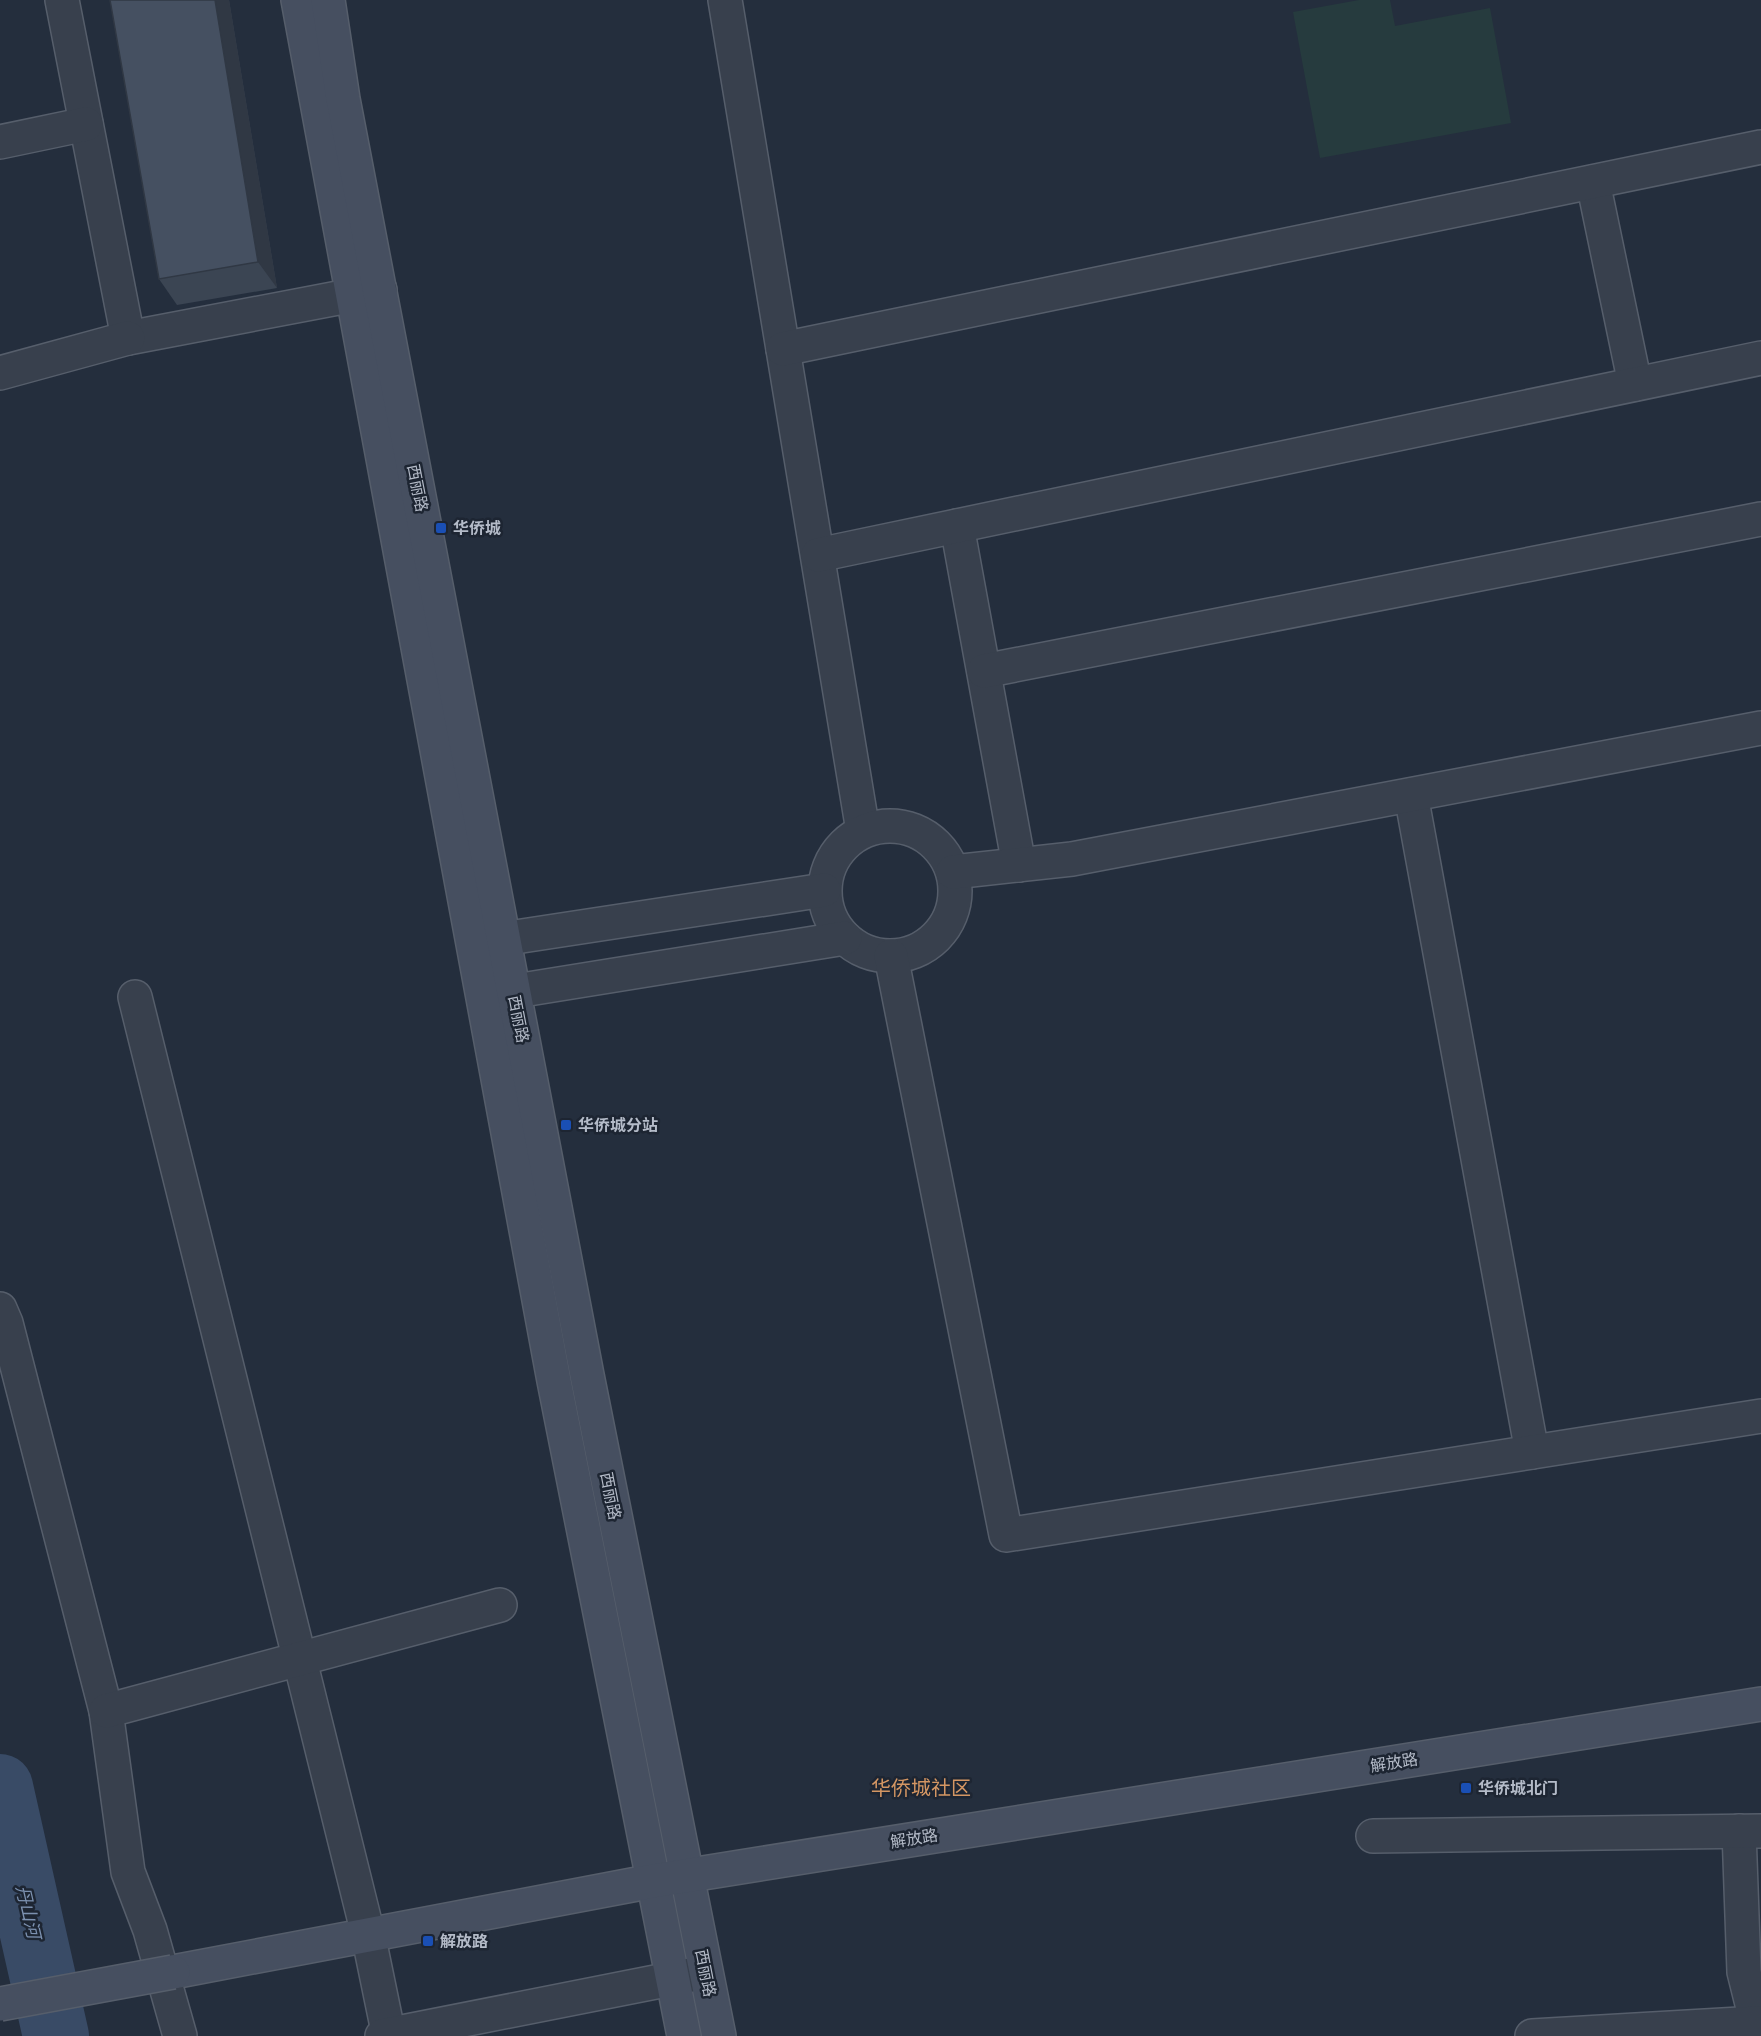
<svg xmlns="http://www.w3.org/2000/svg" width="1761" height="2036" font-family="Figtree,'Noto Sans SC',sans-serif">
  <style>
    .green { fill: #263b3e }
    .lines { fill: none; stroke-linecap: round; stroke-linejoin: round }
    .river { stroke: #394b66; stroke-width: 66 }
    .street-casing { stroke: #565e6b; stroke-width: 36 }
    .secondary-casing { stroke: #565e6b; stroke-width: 36 }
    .street { stroke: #38404d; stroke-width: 33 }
    .secondary { stroke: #464f60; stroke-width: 33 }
    .secondary-bridge-casing { stroke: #565e6b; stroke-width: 36; stroke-linecap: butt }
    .secondary-bridge { stroke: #464f60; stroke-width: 33 }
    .wall { fill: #3b4553 }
    .shaded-wall { fill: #303844 }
    .building { fill: #455061; stroke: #303844; stroke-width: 1.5 }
    .transit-dot { fill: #1a4fb4; stroke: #1d2532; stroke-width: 2 }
    .labels { text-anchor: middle; stroke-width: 5; stroke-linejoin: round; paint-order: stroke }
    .street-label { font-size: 16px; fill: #b4bbc8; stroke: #1d2532 }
    .poi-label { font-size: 16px; font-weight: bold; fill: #b4bbc8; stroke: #1d2532; text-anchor: start }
    .water-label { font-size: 18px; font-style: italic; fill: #7c91b0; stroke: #1d2532 }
    .quarter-label { font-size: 20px; fill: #d49663; stroke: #1d2532 }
  </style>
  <rect width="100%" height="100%" fill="#242e3d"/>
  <!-- green -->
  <polygon class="green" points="1359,0 1390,0 1395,26 1490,8 1511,123 1320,158 1293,12"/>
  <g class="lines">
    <!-- river -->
    <polyline class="river" points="0,1787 56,2036"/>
    <defs>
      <g id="street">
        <polyline points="62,0 128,338 380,290"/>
        <polyline points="725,0 863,831"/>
        <polyline points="0,142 86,124"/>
        <polyline points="1593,182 1635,384"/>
        <polyline points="783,349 1761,147"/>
        <polyline points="0,373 128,338"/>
        <polyline points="957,526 1019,865"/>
        <polyline points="818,555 1761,358"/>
        <polyline points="984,671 1761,519"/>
        <polyline points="1411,795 1532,1452"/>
        <circle cx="890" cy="891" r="65"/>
        <polyline points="953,872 1072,859 1761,728"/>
        <polyline points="476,943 824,890"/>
        <polyline points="891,956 1006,1535 1761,1416"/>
        <polyline points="485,996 845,938"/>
        <polyline points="135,997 368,1934 389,2036"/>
        <polyline points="0,1309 6,1323 106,1711 128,1872 150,1930 180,2036"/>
        <polyline points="106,1711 500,1605"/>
        <polyline points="1739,1831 1744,1972 1760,2036"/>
        <polyline points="1373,1836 1761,1831"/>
        <polyline points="382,2036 701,1973"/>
        <polyline points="1532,2036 1757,2023"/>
      </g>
      <g id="secondary">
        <polyline points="298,0 554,1381 684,2036"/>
        <polyline points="328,0 343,99 587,1375 719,2036"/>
        <polyline points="173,1972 653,1881 1761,1704"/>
      </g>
    </defs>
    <!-- street casing -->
    <use href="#street" class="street-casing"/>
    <!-- secondary casing -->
    <use href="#secondary" class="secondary-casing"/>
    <!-- street -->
    <use href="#street" class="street"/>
    <!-- secondary -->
    <use href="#secondary" class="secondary"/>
    <defs>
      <polyline id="secondary-bridge" points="0,2004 173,1972"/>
    </defs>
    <!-- secondary-bridge casing -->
    <use href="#secondary-bridge" class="secondary-bridge-casing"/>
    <!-- secondary-bridge -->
    <use href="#secondary-bridge" class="secondary-bridge"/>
  </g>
  <!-- wall -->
  <polygon class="wall" points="110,0 229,0 277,288 177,305 159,279"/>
  <!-- shaded-wall -->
  <polygon class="shaded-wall" points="215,0 229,0 277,288 258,262"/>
  <!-- building -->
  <polygon class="building" points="110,0 215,0 258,262 159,279"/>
  <!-- markers -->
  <g class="transit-dot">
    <rect x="435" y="522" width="12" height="12" rx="3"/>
    <rect x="560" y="1119" width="12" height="12" rx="3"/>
    <rect x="1460" y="1782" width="12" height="12" rx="3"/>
    <rect x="422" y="1935" width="12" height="12" rx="3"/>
  </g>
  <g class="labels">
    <!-- street labels -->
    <g class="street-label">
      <text transform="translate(418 488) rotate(79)" y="6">西丽路</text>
      <text transform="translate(519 1019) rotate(79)" y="6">西丽路</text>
      <text transform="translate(611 1496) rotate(79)" y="6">西丽路</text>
      <text transform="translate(1394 1762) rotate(-9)" y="6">解放路</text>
      <text transform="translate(914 1838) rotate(-9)" y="6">解放路</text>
      <text transform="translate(706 1973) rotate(79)" y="6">西丽路</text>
    </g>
    <!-- poi labels -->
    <g class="poi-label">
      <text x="453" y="534">华侨城</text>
      <text x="578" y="1131">华侨城分站</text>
      <text x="1478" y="1794">华侨城北门</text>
      <text x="440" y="1947">解放路</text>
    </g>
    <!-- water labels -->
    <g class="water-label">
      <text transform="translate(28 1912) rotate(77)" y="6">丹山河</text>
    </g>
    <!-- quarter labels -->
    <g class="quarter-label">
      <text x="921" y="1795">华侨城社区</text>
    </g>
  </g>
</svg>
